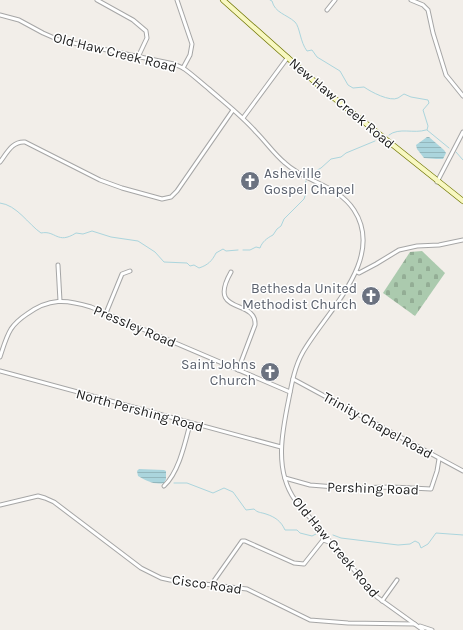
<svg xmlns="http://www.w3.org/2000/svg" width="463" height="630" font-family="Karla,sans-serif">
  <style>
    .cemetery { fill: url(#cemetery-stones) }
    .water { fill: url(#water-rules) }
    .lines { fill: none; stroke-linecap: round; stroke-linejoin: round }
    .stream { stroke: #abd5dd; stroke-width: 1 }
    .street-casing { stroke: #a6a6a6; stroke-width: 5 }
    .secondary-casing { stroke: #747a08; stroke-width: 6 }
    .street { stroke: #fff; stroke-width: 3 }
    .secondary { stroke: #f8f8c1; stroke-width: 4.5 }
    .labels { text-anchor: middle; stroke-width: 3; stroke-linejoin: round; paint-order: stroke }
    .street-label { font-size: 14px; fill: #222; stroke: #fff }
    .worship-label { font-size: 14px; fill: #5b616d; stroke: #fff; text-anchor: end }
  </style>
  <defs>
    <pattern id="cemetery-stones" width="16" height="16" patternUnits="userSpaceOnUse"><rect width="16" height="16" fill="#abcaae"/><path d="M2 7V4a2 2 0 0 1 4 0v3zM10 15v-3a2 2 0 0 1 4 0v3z" fill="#93ad95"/></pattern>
    <pattern id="water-rules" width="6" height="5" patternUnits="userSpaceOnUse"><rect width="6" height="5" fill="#abd5dd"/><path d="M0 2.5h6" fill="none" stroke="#93b7bd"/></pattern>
  </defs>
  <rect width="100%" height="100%" fill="#f2eee9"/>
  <!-- cemetery -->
  <polygon class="cemetery" points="422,251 445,273 415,316 383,293 410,252"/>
  <!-- water -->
  <g class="water">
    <polygon points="427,137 429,137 444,150 446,153 443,159 436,159 424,158 417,149 416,145"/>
    <path d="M139,469l25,1 2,1v8l-2,4c-10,2 -17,-2 -26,-7l-1,-5z"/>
  </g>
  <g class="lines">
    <!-- stream -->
    <g class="stream">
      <path d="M270,0l2,1c3,12 14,13 23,21 5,5 5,20 12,29l5,-1 5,7 23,14 8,14 5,3 11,-1c7,5 26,15 34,11 2,-1 4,-3 6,-4l7,3 17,3 1,3 -6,7 5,16 -1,4"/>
      <polyline points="427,130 449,148"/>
      <path d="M389,135c10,-8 25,-1 37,-5"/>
      <polyline points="456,152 463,160"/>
      <polyline points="310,174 321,168 331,159 341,157 346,153 375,141"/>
      <path d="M0,203c17,2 28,21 41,30 15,-3 16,12 35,0l7,1 9,-3 19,6 27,4 17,11 9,10 23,1 3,3 4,-1 5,3c9,-3 13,-7 17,-15l7,-4 3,2 12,-1"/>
      <path d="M243,250h7l6,-3 4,1c2,-6 7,-10 13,-13l4,-6 4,-3 3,-7 20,-20 3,-9 -2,-5 1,-4"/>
      <path d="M174,483h13l26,10 11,-5 9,4 13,18 8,-1c4,4 6,3 12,5 9,3 15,7 19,16h12l3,3 12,3 4,-2"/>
      <polyline points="333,535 341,538 398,545 410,544 415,541 419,543 421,548 428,544 436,533 463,535"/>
    </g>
    <defs>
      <g id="street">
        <polyline points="97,0 133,20 146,31 147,38 138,57"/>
        <polyline points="177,0 192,44 190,55 183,68"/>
        <polyline points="411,0 423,5 428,10 433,33 446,75 463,96"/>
        <polyline points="327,10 335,0"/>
        <path d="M0,15l19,5 24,13 16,7 115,24 9,4c9,6 17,14 26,21 16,14 33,27 47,43 10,10 18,22 29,31 20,19 53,22 69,47 32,49 -28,102 -51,142 -8,14 -11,30 -14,46 -7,34 -15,72 6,102l82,97 46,33"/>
        <polyline points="243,118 288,57"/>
        <path d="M0,162c7,-9 12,-21 25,-20l75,38 22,8 40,11 9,-2 6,-6 56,-81"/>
        <polyline points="437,182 463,132"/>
        <polyline points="58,265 60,301"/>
        <path d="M231,272c-25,44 26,26 24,53l-17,45"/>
        <polyline points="357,272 359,273 376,264 399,250 417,246 439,245 463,240"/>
        <polyline points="106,313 122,274 130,271"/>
        <path d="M0,357c3,-9 6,-20 11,-28 4,-6 10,-11 16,-15 22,-16 39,-15 64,-7l199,85"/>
        <polyline points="0,371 281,447"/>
        <polyline points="293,379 463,471"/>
        <polyline points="285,478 310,485 348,488 392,487 431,489 437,471 439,459"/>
        <path d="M164,486c15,-14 21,-43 26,-62"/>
        <polyline points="0,505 38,496 45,498 54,502 141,568 161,578 170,580 247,589 310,620 348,623 415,624"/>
        <polyline points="211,585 242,541 245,541 294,563 304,564 323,540 329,542"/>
        <polyline points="382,601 397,580"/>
        <polyline points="420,626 432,630"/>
      </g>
      <polyline id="secondary" points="223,0 324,90 463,201"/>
    </defs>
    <!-- street casing -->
    <use href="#street" class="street-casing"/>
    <!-- secondary casing -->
    <use href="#secondary" class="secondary-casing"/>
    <!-- street -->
    <use href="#street" class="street"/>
    <!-- secondary -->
    <use href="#secondary" class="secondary"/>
  </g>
  <!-- icons -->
  <defs>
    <symbol id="church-disc" viewBox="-11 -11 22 22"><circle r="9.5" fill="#6b7280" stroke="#fff"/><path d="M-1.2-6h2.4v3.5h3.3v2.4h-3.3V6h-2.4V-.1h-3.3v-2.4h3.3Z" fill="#fff"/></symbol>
  </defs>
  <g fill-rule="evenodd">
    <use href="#church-disc" x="239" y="170" width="22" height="22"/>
    <use href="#church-disc" x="360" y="285" width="22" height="22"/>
    <use href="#church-disc" x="259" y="361" width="22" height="22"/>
  </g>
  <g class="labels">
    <!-- street labels -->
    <g class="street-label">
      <text transform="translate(115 52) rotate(14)" y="5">Old Haw Creek Road</text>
      <text transform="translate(342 103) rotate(40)" y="5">New Haw Creek Road</text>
      <text transform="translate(135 326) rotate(23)" y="5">Pressley Road</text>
      <text transform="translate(140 410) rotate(15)" y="5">North Pershing Road</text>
      <text transform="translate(378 425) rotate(29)" y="5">Trinity Chapel Road</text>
      <text transform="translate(373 488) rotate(2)" y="5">Pershing Road</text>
      <text transform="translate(336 547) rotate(50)" y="5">Old Haw Creek Road</text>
      <text transform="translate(207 584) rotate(8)" y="5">Cisco Road</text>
    </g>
    <!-- worship labels -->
    <g class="worship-label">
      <text x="264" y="178" text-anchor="start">Asheville<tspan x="264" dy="16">Gospel Chapel</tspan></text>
      <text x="357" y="293">Bethesda United<tspan x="357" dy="16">Methodist Church</tspan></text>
      <text x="256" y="369">Saint Johns<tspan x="256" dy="16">Church</tspan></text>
    </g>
  </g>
</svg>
